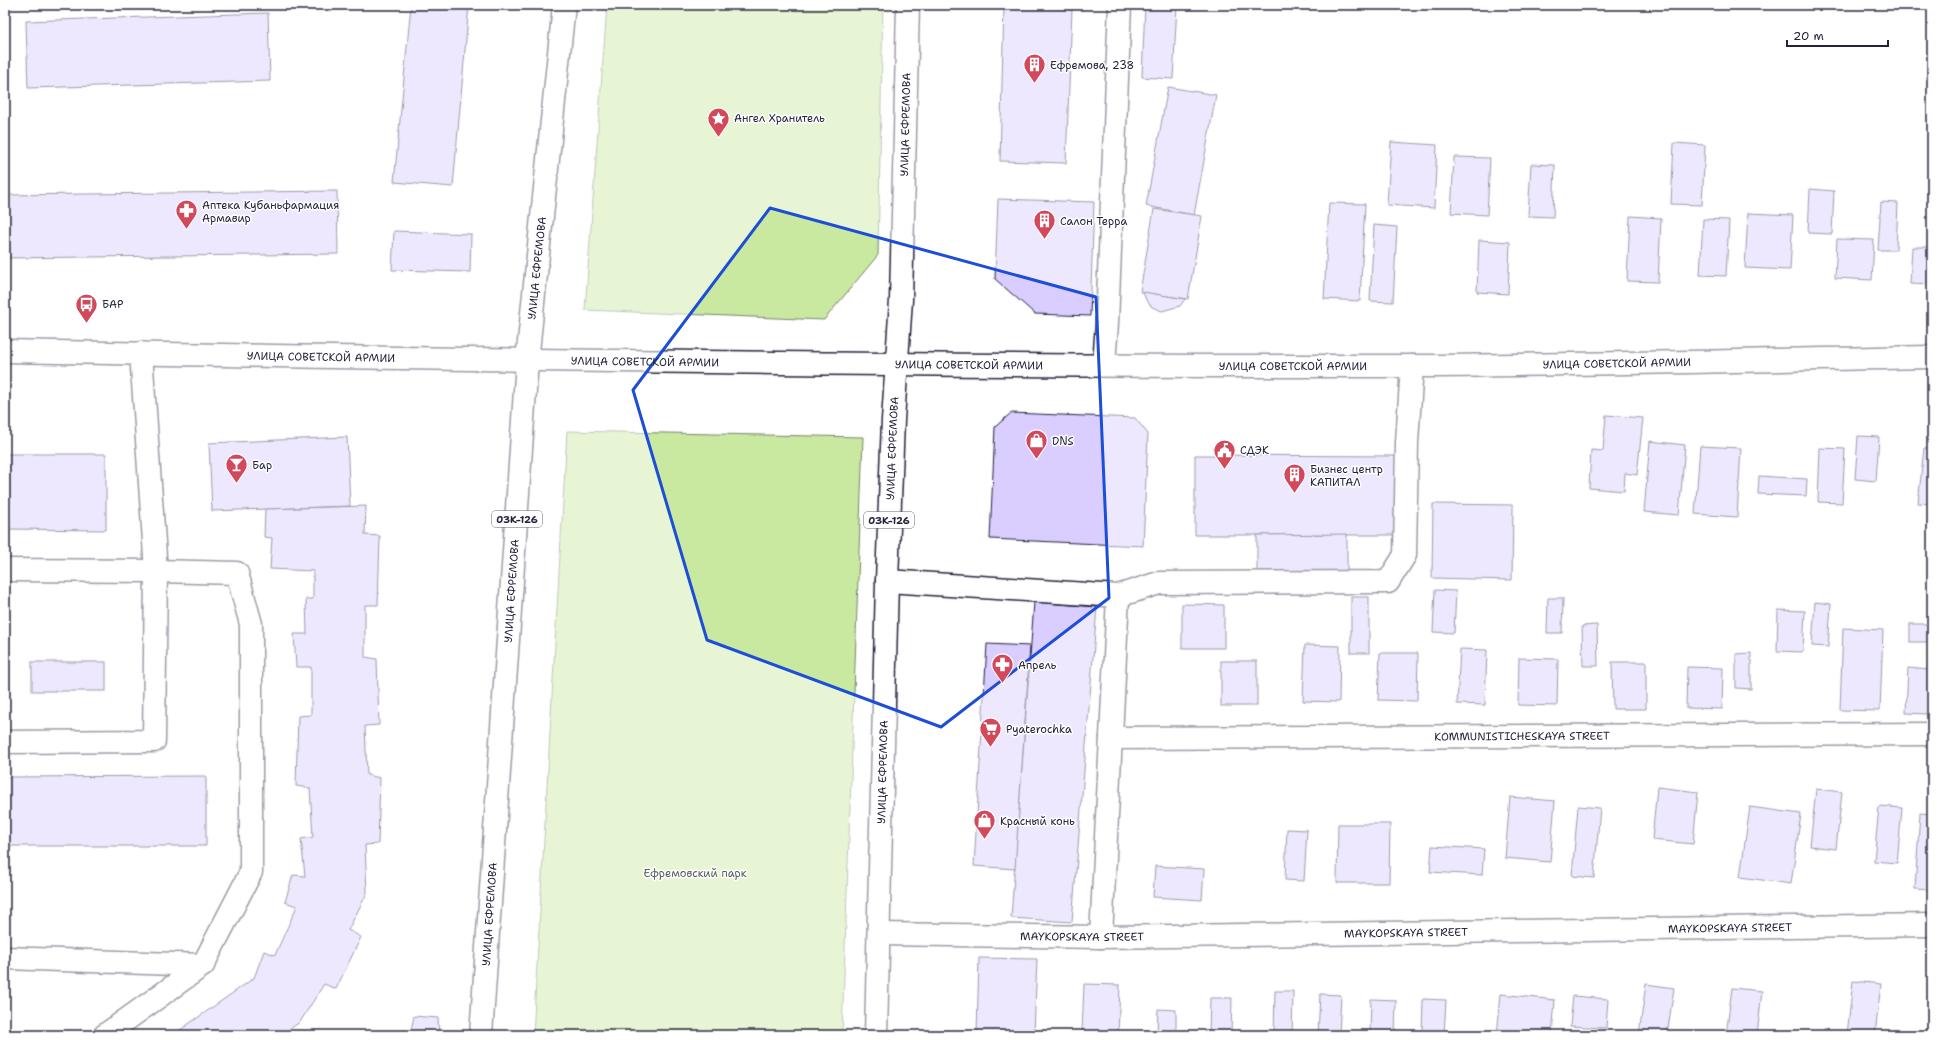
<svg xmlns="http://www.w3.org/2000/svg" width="1937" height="1040" font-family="'Shantell Sans',sans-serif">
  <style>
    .green { fill: #c9e8a0; stroke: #76856e }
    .building { fill: #dacdff; stroke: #22223b }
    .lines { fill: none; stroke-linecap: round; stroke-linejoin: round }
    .minor-casing { stroke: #22223b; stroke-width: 25 }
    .major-casing { stroke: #22223b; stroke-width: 25 }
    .minor { stroke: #fff; stroke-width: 22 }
    .major { stroke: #fff; stroke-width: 22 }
    .marked { fill: none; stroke: #1d4ed8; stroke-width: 3; stroke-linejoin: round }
    .labels { text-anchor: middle; stroke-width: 3; stroke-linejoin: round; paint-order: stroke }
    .shield { fill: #fff; stroke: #646476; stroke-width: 1 }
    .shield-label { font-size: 10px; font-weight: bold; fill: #22223b }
    .poi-label { font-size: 11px; fill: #22223b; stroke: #fff; text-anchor: start }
    .street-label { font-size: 11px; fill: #22223b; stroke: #fff }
    .park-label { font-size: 11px; fill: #545d59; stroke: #fff }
  </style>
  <rect width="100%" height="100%" fill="#fff"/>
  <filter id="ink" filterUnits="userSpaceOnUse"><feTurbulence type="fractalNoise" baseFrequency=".025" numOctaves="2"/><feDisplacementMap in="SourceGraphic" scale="8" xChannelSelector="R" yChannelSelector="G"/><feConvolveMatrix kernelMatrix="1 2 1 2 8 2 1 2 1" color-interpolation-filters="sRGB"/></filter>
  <g filter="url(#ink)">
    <!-- green -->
    <g class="green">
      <polygon points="607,5 883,5 878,255 824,320 585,310"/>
      <polygon points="567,431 863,437 842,1035 533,1035"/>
    </g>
    <!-- building -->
    <g class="building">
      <polygon points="411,5 469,5 453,187 394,182"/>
      <polygon points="1004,5 1072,9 1066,163 1000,161"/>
      <polygon points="1145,5 1177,5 1173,79 1142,77"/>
      <polygon points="268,13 270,81 28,88 26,21"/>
      <polygon points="1168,87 1216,95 1194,215 1146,206"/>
      <polygon points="1391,142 1437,145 1434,208 1387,205"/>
      <polygon points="1674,143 1705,145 1702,205 1671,204"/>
      <polygon points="1454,157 1490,158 1487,215 1451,213"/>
      <polygon points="1531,164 1555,165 1553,217 1528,216"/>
      <polygon points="1810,189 1834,191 1832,234 1808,233"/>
      <polygon points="337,191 338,254 5,258 5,195"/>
      <polygon points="998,199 1094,202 1090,316 1035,314 995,279"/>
      <polygon points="1881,202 1898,203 1896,250 1878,250"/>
      <polygon points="1329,203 1365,204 1360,301 1324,299"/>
      <polygon points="1154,209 1202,216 1188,299 1140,292"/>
      <polygon points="1748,213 1793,215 1790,270 1745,268"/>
      <polygon points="1630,216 1661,218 1658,282 1627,281"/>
      <polygon points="1703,219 1729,220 1726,276 1700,275"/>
      <polygon points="1374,225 1397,227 1393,302 1370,301"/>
      <polygon points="394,231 471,234 470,272 392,270"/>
      <polygon points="1837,239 1874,240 1872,280 1835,278"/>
      <polygon points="1479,240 1510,242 1508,294 1477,292"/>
      <polygon points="1912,247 1932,247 1932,285 1910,284"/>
      <polygon points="1143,292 1185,299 1180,306 1162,311 1152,307 1146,300"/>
      <polygon points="1011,413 1135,418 1148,434 1143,546 990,539 995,427"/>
      <polygon points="1606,415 1643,418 1637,475 1625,473 1624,491 1589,488 1591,450 1603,451"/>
      <polygon points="1858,436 1879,437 1876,481 1855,479"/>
      <polygon points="347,437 350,506 212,511 209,443"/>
      <polygon points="1650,441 1685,445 1679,515 1644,512"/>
      <polygon points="1700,446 1741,448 1737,517 1695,514"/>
      <polygon points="1820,448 1845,449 1842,503 1818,502"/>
      <polygon points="1924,448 1932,449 1932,504 1918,503"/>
      <polygon points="5,454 106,454 106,530 5,529"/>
      <polygon points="1195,455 1397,456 1396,535 1195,535"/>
      <polygon points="1759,476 1807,479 1806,496 1758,494"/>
      <polygon points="1433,504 1513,505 1512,580 1432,578"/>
      <polygon points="366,506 365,535 380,536 378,605 365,605 365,657 377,659 379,725 365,726 367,775 380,778 378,844 365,845 367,893 348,930 361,937 336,989 324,984 300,1022 281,1035 173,1035 254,978 264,951 275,955 297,906 285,902 293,875 305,876 301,839 313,837 310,788 296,786 298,716 311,715 311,667 296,667 294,634 307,634 306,599 313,599 313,571 270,569 272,538 264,537 265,509"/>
      <polygon points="1347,534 1347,571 1257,573 1257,535"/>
      <polygon points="1435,590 1456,591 1454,633 1433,632"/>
      <rect x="1351" y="597" width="18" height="56"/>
      <polygon points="1548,598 1563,598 1562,633 1547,633"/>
      <polygon points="1034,602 1097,607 1072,922 1011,918"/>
      <polygon points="1815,602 1831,604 1828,647 1812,646"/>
      <polygon points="1182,604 1224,605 1224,648 1182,648"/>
      <polygon points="1778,610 1805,611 1803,652 1777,651"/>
      <rect x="1910" y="624" width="22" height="18"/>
      <polygon points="1597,625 1598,666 1583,666 1582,626"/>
      <polygon points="1843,628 1883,630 1880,711 1840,710"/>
      <polygon points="987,644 1030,646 1015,869 974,866"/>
      <polygon points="1305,645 1340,646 1339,702 1303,701"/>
      <polygon points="1460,649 1487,650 1485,705 1457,704"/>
      <polygon points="1380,653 1418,653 1417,701 1378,700"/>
      <polygon points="1751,653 1751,689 1736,688 1736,654"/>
      <polygon points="1519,658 1558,659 1557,706 1518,705"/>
      <rect x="1221" y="661" width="36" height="45"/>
      <rect x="32" y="662" width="74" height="29"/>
      <polygon points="1612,662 1646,662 1646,709 1613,709"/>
      <polygon points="1687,667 1723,668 1722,709 1686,708"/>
      <polygon points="1908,668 1929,670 1927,714 1906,713"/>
      <polygon points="206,776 206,846 5,846 5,777"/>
      <polygon points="1657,787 1698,792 1693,844 1652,840"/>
      <polygon points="1816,789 1842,792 1836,849 1810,846"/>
      <polygon points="1510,797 1555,801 1550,862 1505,858"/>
      <polygon points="1578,806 1600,808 1594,878 1572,876"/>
      <polygon points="1879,806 1902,808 1897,863 1874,861"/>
      <polygon points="1750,807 1801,814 1791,884 1740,877"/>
      <polygon points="1920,813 1932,814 1932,890 1915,889"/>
      <polygon points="1338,824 1390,824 1389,883 1337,883"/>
      <polygon points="1287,829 1307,830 1304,881 1285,880"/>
      <polygon points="1432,846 1484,849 1482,875 1430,872"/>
      <polygon points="1155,866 1204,869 1202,900 1153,897"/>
      <polygon points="979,958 1037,959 1034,1035 977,1035"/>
      <polygon points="1853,981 1881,984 1875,1035 1847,1035"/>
      <polygon points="1084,984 1120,985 1118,1035 1082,1034"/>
      <polygon points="1646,984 1674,988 1667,1035 1639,1035"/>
      <polygon points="1732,988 1762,991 1757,1035 1726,1035"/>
      <polygon points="1275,991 1293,991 1292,1035 1274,1035"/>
      <polygon points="1320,994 1341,995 1339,1035 1318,1035"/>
      <polygon points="1501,994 1555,1000 1552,1035 1497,1035"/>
      <polygon points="1573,996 1608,999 1606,1028 1570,1026"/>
      <polygon points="1210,998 1232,998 1231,1035 1209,1035"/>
      <polygon points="1371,999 1396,1000 1395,1035 1370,1035"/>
      <polygon points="1423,999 1446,1000 1444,1035 1422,1035"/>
      <polygon points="1158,1009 1176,1010 1176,1035 1157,1035"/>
      <polygon points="414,1016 438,1018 439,1035 410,1035"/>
    </g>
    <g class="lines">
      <defs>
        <g id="minor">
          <polyline points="1104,364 1107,323 1120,5"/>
          <polyline points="5,570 156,571 237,573 251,624 251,872 203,965 105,1035"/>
          <polyline points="887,581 1118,596 1159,583 1388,582 1405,555 1407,442 1412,366"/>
          <path id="s1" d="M1111,738l821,-4"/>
          <polyline points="5,742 154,741 156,571 141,353"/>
          <path id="s2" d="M879,934l222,3 831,-12"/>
          <polyline points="1101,937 1118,596"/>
          <polyline points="5,958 203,965"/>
        </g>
        <g id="major">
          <path id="s3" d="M5,351c468,9 936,16 1404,15 174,-1 349,-6 523,-9"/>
          <path id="s4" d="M481,1035l46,-674 37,-356"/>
          <path id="s5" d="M876,1035l11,-454 6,-161 8,-120 7,-295"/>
        </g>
      </defs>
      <!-- minor casing -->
      <use href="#minor" class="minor-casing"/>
      <!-- major casing -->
      <use href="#major" class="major-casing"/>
      <!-- minor -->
      <use href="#minor" class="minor"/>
      <!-- major -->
      <use href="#major" class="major"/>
    </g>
  </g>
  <!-- marked area -->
  <path d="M0 0H1937V1040H0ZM770,208l326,89 13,301 -168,129 -234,-87 -74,-250z" fill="#fff" fill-opacity=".55" fill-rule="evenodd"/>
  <path class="marked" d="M770,208l326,89 13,301 -168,129 -234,-87 -74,-250z"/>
  <!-- icons -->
  <defs>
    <symbol id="building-pin" viewBox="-11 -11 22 30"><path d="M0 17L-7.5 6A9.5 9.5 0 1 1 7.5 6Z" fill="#d1495b" stroke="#fff"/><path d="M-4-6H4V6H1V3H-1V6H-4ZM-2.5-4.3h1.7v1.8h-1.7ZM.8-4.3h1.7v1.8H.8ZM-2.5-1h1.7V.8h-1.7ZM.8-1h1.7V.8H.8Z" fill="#fff"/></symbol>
    <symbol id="sight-pin" viewBox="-11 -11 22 30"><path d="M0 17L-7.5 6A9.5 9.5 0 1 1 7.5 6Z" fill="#d1495b" stroke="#fff"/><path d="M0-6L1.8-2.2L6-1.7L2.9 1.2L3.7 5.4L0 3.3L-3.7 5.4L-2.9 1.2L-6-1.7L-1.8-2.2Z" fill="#fff"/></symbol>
    <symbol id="pharmacy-pin" viewBox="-11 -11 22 30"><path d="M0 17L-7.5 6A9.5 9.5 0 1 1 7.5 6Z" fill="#d1495b" stroke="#fff"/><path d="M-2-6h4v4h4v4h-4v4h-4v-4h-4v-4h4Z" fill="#fff"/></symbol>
    <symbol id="bus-pin" viewBox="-11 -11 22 30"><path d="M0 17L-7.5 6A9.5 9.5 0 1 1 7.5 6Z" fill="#d1495b" stroke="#fff"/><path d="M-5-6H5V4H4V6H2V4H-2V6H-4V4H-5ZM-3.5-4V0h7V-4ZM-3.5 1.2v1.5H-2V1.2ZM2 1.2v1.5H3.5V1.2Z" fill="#fff"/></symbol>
    <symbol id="shop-pin" viewBox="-11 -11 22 30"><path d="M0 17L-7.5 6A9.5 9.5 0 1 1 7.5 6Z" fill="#d1495b" stroke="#fff"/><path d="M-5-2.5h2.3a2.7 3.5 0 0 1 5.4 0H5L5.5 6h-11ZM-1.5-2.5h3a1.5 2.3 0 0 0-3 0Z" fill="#fff"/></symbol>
    <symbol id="civic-pin" viewBox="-11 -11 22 30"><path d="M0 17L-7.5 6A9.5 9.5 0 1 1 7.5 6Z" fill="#d1495b" stroke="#fff"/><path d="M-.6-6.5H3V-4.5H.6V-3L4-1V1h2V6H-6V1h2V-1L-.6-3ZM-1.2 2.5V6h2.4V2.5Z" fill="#fff"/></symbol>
    <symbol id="bar-pin" viewBox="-11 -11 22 30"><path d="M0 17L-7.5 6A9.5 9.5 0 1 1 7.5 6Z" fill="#d1495b" stroke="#fff"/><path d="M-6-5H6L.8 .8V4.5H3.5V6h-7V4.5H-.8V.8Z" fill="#fff"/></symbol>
    <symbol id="supermarket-pin" viewBox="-11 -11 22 30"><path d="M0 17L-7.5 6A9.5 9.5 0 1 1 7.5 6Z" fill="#d1495b" stroke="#fff"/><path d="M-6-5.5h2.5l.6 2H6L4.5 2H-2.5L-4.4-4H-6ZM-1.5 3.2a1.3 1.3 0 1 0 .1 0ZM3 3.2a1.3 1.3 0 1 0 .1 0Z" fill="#fff"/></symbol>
  </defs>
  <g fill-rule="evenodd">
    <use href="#building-pin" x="1022" y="52" width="25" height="34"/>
    <use href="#sight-pin" x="706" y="106" width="25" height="34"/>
    <use href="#pharmacy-pin" x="174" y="198" width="25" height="34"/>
    <use href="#building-pin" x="1032" y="208" width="25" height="34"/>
    <use href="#bus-pin" x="74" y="292" width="25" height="34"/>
    <use href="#shop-pin" x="1024" y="428" width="25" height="34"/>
    <use href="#civic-pin" x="1212" y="438" width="25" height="34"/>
    <use href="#bar-pin" x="224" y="452" width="25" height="34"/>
    <use href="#building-pin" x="1282" y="462" width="25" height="34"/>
    <use href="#pharmacy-pin" x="990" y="652" width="25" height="34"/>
    <use href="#supermarket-pin" x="978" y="716" width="25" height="34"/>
    <use href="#shop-pin" x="972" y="808" width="25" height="34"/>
  </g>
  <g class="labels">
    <!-- shield labels -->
    <g class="shield">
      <rect x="492" y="511" width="50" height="16" rx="3"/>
      <rect x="864" y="512" width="50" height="16" rx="3"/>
    </g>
    <g class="shield-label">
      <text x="517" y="523">03К-126</text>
      <text x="889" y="524">03К-126</text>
    </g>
    <!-- poi labels -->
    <g class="poi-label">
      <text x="1050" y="69">Ефремова, 238</text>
      <text x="734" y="122">Ангел Хранитель</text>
      <text x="202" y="209">Аптека Кубаньфармация<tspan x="202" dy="13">Армавир</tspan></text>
      <text x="1060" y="225">Салон Терра</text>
      <text x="102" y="308">БАР</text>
      <text x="1052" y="445">DNS</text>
      <text x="1240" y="454">СДЭК</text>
      <text x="252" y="469">Бар</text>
      <text x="1310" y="473">Бизнес центр<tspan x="1310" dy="13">КАПИТАЛ</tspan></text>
      <text x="1018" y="669">Апрель</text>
      <text x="1006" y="733">Pyaterochka</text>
      <text x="1000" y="825">Красный конь</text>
    </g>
    <!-- street labels -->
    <g class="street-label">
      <text dy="4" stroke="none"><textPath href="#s5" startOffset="911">УЛИЦА ЕФРЕМОВА</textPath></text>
      <text dy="4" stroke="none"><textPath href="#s4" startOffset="769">УЛИЦА ЕФРЕМОВА</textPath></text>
      <text dy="4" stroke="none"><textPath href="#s3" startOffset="316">УЛИЦА СОВЕТСКОЙ АРМИИ</textPath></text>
      <text dy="4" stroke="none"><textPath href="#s3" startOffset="640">УЛИЦА СОВЕТСКОЙ АРМИИ</textPath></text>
      <text dy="4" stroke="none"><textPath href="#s3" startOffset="1612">УЛИЦА СОВЕТСКОЙ АРМИИ</textPath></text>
      <text dy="4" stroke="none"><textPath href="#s3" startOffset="964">УЛИЦА СОВЕТСКОЙ АРМИИ</textPath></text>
      <text dy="4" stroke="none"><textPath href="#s3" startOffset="1288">УЛИЦА СОВЕТСКОЙ АРМИИ</textPath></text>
      <text dy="4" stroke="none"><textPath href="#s5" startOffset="587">УЛИЦА ЕФРЕМОВА</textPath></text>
      <text dy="4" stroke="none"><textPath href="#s4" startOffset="445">УЛИЦА ЕФРЕМОВА</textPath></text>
      <text dy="4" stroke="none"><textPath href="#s1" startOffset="411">KOMMUNISTICHESKAYA STREET</textPath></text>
      <text dy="4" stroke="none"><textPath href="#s5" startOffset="263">УЛИЦА ЕФРЕМОВА</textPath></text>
      <text dy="4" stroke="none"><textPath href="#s4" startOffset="121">УЛИЦА ЕФРЕМОВА</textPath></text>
      <text dy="4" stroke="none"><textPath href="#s2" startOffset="851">MAYKOPSKAYA STREET</textPath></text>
      <text dy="4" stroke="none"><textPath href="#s2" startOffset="527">MAYKOPSKAYA STREET</textPath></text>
      <text dy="4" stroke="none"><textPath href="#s2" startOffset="203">MAYKOPSKAYA STREET</textPath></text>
    </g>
    <!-- park labels -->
    <g class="park-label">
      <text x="695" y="877">Ефремовский парк</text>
    </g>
  </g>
  <!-- margin -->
  <rect width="1937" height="1040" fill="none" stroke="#fff" stroke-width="20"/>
  <rect x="10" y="10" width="1917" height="1020" fill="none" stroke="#22223b" stroke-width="1.5" filter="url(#ink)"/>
  <!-- scale -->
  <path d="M1787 40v6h101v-6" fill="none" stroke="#22223b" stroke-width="2"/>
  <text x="1793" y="40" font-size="12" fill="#22223b" stroke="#ffffff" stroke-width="3" paint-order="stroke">20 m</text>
</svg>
